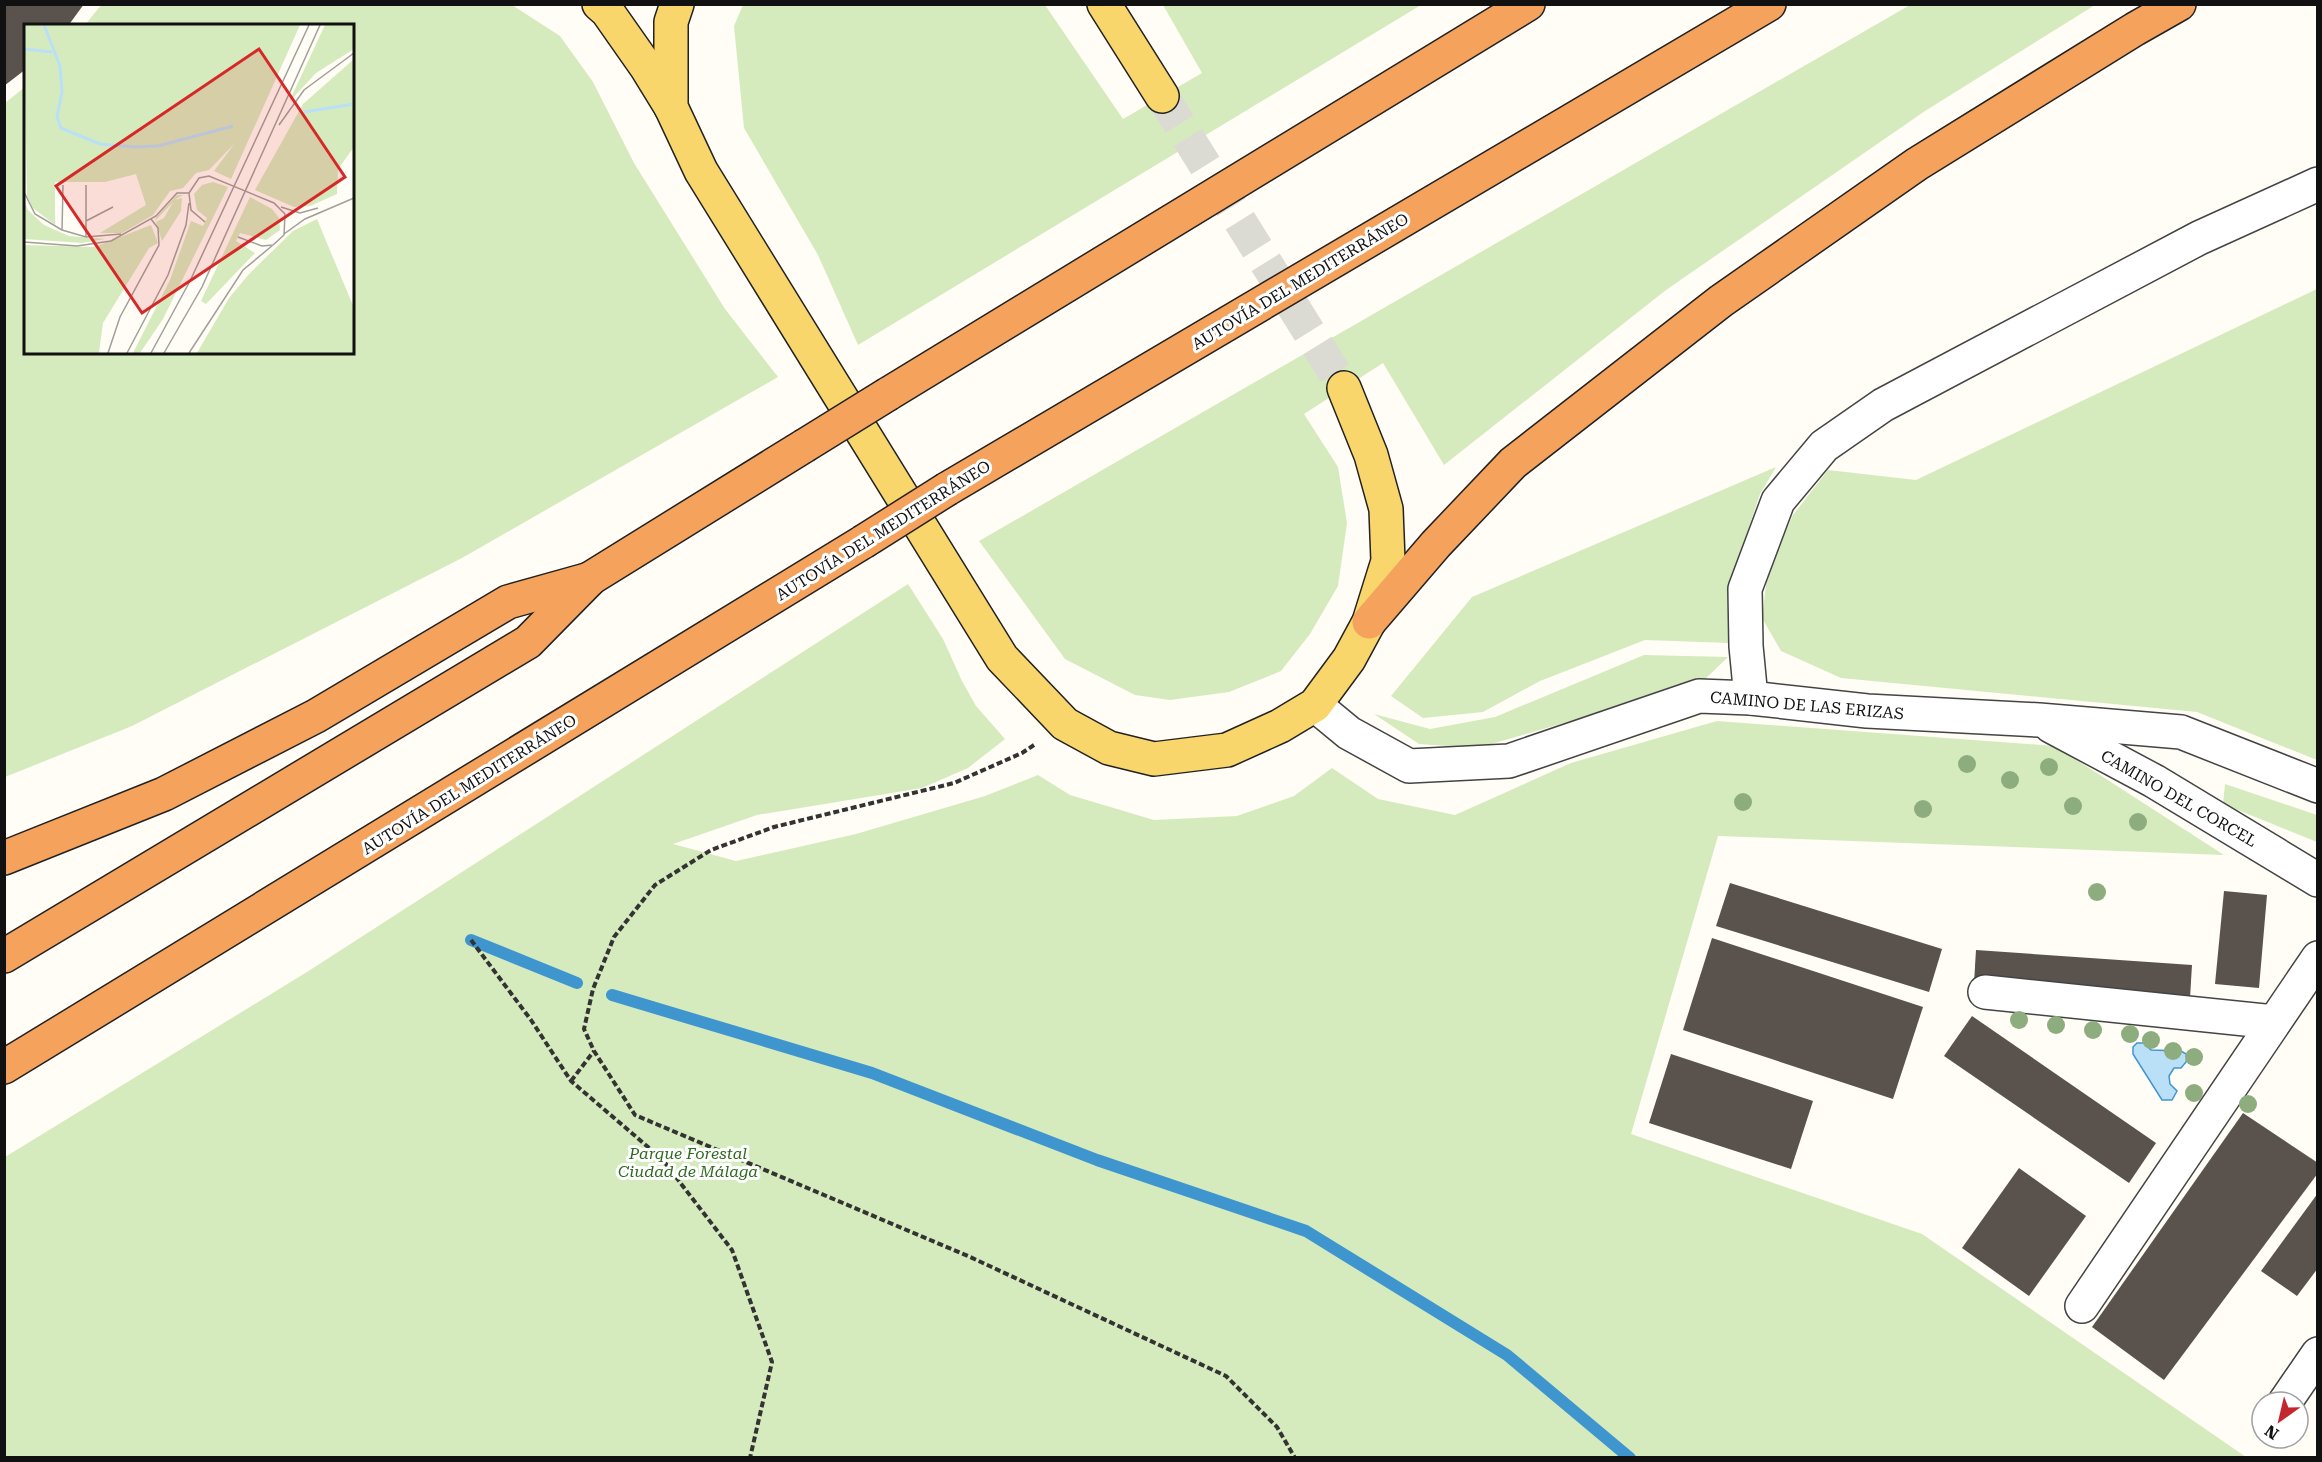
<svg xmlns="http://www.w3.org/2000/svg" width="2322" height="1462" font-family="'Roboto Serif',serif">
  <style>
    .green { fill: #d5ebbd }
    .water { fill: #b9e0f7; stroke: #3f96cf; stroke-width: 1.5 }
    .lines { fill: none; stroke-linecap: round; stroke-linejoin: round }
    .stream { stroke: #3f96cf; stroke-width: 12 }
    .building { fill: #5a524d }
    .major-tunnel { stroke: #dbdad3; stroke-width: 33; stroke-dasharray: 33 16; stroke-linecap: butt }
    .minor-casing { stroke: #444; stroke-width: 36 }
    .major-casing { stroke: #222; stroke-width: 36 }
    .highway-casing { stroke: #222; stroke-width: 36 }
    .path { stroke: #333; stroke-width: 4; stroke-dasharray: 6 3; stroke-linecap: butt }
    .minor { stroke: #fff; stroke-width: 33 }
    .major { stroke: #f9d66b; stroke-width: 33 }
    .highway { stroke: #f5a25d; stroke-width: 33 }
    .highway-bridge-casing { stroke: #222; stroke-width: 36; stroke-linecap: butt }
    .highway-bridge { stroke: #f5a25d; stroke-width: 33 }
    .tree { fill: #8dad7f }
    .labels { text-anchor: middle; stroke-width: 6; stroke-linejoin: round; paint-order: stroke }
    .street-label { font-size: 16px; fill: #111; stroke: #fff }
    .park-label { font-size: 16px; font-style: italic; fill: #2f6b1f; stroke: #fff }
    .inset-river { fill: none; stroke: #b9e0f7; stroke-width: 3 }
    .inset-road { fill: none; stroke: #a09f9a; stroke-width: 1.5 }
    .view { fill: #d62828; fill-opacity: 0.15; stroke: #d62828; stroke-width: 3 }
    .inset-edge { fill: none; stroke: #111; stroke-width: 3 }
  </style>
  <rect width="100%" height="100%" fill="#fffdf5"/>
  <!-- green -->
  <g class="green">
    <polygon points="102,4 512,5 560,36 593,82 634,163 725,309 778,377 462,558 132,726 5,777 5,103 25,87 26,352 352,352 352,26 85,25"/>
    <polygon points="743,5 1045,5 1123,119 1202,73 1163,5 1421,5 858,345 818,255 744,128 734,26"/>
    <polygon points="1910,5 2095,5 1925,111 1666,290 1444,465 1383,363 1304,414 1338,467 1347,523 1338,586 1310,634 1281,671 1229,692 1170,700 1135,695 1065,659 979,541"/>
    <polygon points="2317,289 2317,760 2197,712 1841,678 1781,651 1762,618 1768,569 1793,515 1828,470 1916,480"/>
    <polygon points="1776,467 1760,494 1734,571 1730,643 1645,640 1540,681 1483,712 1423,718 1391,696 1472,597"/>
    <polygon points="908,584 943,639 962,681 976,706 1005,739 968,768 922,788 757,815 673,844 736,861 856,834 985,796 1038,775 1070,795 1154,820 1237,816 1294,796 1332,768 1378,799 1455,815 1571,763 1717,721 2055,746 2224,855 1718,836 1631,1134 1922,1234 2246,1457 5,1458 5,1157 307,972"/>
    <polygon points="1644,655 1728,657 1700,684 1477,748 1419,744 1374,714 1430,729 1495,717"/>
    <polygon points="2225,784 2317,815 2317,842 2223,804"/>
  </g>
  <!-- water -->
  <polygon class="water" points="2137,1043 2144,1043 2151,1050 2181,1051 2188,1055 2186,1062 2181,1068 2174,1068 2169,1076 2170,1084 2177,1091 2172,1100 2162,1100 2133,1054 2133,1047"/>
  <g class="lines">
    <!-- stream -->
    <g class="stream">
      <polyline points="471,940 577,983"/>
      <polyline points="612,995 872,1073 1097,1160 1306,1231 1507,1355 1630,1458"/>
    </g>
  </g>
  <!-- building -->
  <g class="building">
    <polygon points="4,4 84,4 68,26 26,26 26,69 4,86"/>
    <polygon points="1730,883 1942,949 1929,992 1716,926"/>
    <polygon points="2224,891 2267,895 2259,988 2215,984"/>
    <polygon points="1712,938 1923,1007 1893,1099 1683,1030"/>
    <polygon points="1976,950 2192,965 2190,998 1974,983"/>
    <polygon points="1972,1016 2156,1143 2129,1183 1944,1056"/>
    <polygon points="1671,1054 1813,1101 1791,1169 1649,1123"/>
    <polygon points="2243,1113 2318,1163 2318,1173 2164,1380 2092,1327"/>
    <polygon points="2019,1168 2086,1216 2029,1296 1962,1248"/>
    <polygon points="2318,1193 2318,1268 2297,1296 2261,1271"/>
  </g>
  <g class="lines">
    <!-- major-tunnel -->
    <polyline class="major-tunnel" points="1162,96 1344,388"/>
    <defs>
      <g id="minor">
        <polyline points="1751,698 1746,646 1745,589 1778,501 1824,446 1883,405 2199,238 2318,184"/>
        <polyline points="1315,705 1349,733 1409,766 1509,761 1699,696 1751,698 1867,711 2039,720 2181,732 2318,786"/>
        <polyline points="2051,726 2154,781 2318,880"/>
        <polyline points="1985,992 2274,1022"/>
        <polyline points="2082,1306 2318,958"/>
        <polyline points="2285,1402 2318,1354"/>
      </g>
      <g id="major">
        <polyline points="599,4 607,11 647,68 671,107"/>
        <polyline points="677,4 671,22 671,107 701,171 1002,658 1065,724 1109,748 1154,759 1227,750 1280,726 1315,705 1349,659 1369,622 1388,561 1386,509 1371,455 1344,388"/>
        <polyline points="1104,4 1162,96"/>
      </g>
      <g id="highway">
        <polyline points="888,394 1528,4"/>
        <polyline points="947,489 1769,4"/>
        <polyline points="1369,622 1436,544 1513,463 1721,301 1917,164 2135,29 2179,4"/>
        <polyline points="4,858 164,794 316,716 508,602 590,579"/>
        <polyline points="4,956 528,642 591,578 804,446"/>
        <polyline points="4,1067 863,542"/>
      </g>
    </defs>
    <!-- minor casing -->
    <use href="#minor" class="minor-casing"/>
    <!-- major casing -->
    <use href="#major" class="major-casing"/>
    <!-- highway casing -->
    <use href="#highway" class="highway-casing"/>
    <!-- path -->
    <g class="path">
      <polyline points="1034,745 1022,753 954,783 774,827 711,850 655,885 614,937 593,989 584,1029 594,1051 635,1115 968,1256 1226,1376 1277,1427 1295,1458"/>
      <polyline points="471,940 531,1020 571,1081 662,1159 732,1250 772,1362 750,1458"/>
      <polyline points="571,1081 594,1051"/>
    </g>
    <!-- minor -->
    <use href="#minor" class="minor"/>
    <!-- major -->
    <use href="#major" class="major"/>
    <!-- highway -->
    <use href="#highway" class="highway"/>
    <defs>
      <g id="highway-bridge">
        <polyline points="804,446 888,394"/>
        <polyline points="863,542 947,489"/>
      </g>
    </defs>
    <!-- highway-bridge casing -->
    <use href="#highway-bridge" class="highway-bridge-casing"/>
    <!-- highway-bridge -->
    <use href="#highway-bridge" class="highway-bridge"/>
  </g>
  <!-- trees -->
  <g class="tree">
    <circle cx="1967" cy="764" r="9"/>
    <circle cx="2049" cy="767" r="9"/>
    <circle cx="2010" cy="780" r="9"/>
    <circle cx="1743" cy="802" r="9"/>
    <circle cx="2073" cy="806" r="9"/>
    <circle cx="1923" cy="809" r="9"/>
    <circle cx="2138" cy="822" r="9"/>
    <circle cx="2097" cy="892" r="9"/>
    <circle cx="2019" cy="1020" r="9"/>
    <circle cx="2056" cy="1025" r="9"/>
    <circle cx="2093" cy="1030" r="9"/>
    <circle cx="2130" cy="1034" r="9"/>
    <circle cx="2151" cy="1040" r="9"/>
    <circle cx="2173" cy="1051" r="9"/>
    <circle cx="2194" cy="1057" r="9"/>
    <circle cx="2194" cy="1093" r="9"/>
    <circle cx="2248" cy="1104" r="9"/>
  </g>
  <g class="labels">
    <!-- street labels -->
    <g class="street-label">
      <text transform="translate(1300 281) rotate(-31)" y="6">AUTOVÍA DEL MEDITERRÁNEO</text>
      <text transform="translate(883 530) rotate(-32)" y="6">AUTOVÍA DEL MEDITERRÁNEO</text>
      <text transform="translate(1807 705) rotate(5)" y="6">CAMINO DE LAS ERIZAS</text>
      <text transform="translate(469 784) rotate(-32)" y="6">AUTOVÍA DEL MEDITERRÁNEO</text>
      <text transform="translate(2179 798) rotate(30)" y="6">CAMINO DEL CORCEL</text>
    </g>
    <!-- park labels -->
    <g class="park-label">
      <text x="688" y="1159">Parque Forestal<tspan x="688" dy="18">Ciudad de Málaga</tspan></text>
    </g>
  </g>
  <!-- overview -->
  <g transform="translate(24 24)">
    <rect width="330" height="330" fill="#fffdf5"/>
    <path d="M0,1h276l-69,154 -17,-8 21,-28 -26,27 -13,3 -13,15 -13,3 -17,24 -31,18h-22l46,-28 -10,-31 -31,8h-50v43l-22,-17 -6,-12zM301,1h29v24l-38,24 -27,29zM330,35v88l-16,22 -1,25 -27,12 -16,1 -39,-17 48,-86zM189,158l15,5 -65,132 -23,34h-7l37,-73 21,-59 12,5 4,-8 -10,-8 -3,-16 8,-9zM153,171h6l-9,5 8,-2 -1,13 -19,30 -6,-19 8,-4 9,-16 -18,19 1,-4zM226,173l22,12 7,9 1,12 -14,10 -26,-7 -4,8 19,12 -49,51 -5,-3zM0,177l4,9 16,15 25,11 36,3 -23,4 -58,-4zM293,195l37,89v45h-157l32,-55 20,-24 44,-43zM127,201l7,18 -9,5 -46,75 -4,30h-75v-108l71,2z" fill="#d5ebbd"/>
    <path class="inset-river" d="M20,1l16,41 2,26 -5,25 4,11 39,16 34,3 24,-1 75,-20M0,25l28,3M280,88l50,-8"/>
    <path class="inset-road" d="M255,101l25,-35 50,-37M62,161v52M0,168l11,22 27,16 24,7 35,-3M257,183l19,6 18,-5M62,197l27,-14M181,198l-14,-12 -2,-17 10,-15 10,-2 65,27 11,11 -1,21 -11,10 -11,1 -24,-9M38,206l1,-45M260,210l21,-15 49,-21M0,218l53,4 34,-5 45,-25 21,-23h12M84,329l12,-36 39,-72 -1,-17 -7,-9M103,329l41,-78 18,-50 3,-22M127,329l39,-72 119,-256M140,329l38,-66 118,-262M165,329l54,-83 30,-25"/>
    <path class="view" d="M235,25l86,128 -203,136 -86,-127z"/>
    <rect width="330" height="330" class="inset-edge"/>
  </g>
  <!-- border -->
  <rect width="2322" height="1462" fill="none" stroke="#111111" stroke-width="12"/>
  <!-- north arrow -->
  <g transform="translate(2280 1420) rotate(214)"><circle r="28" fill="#ffffff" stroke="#a0a0a0" stroke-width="1.5"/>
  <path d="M0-4.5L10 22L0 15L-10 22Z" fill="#c4262e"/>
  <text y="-9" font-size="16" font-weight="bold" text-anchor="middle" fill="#111111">N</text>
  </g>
</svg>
